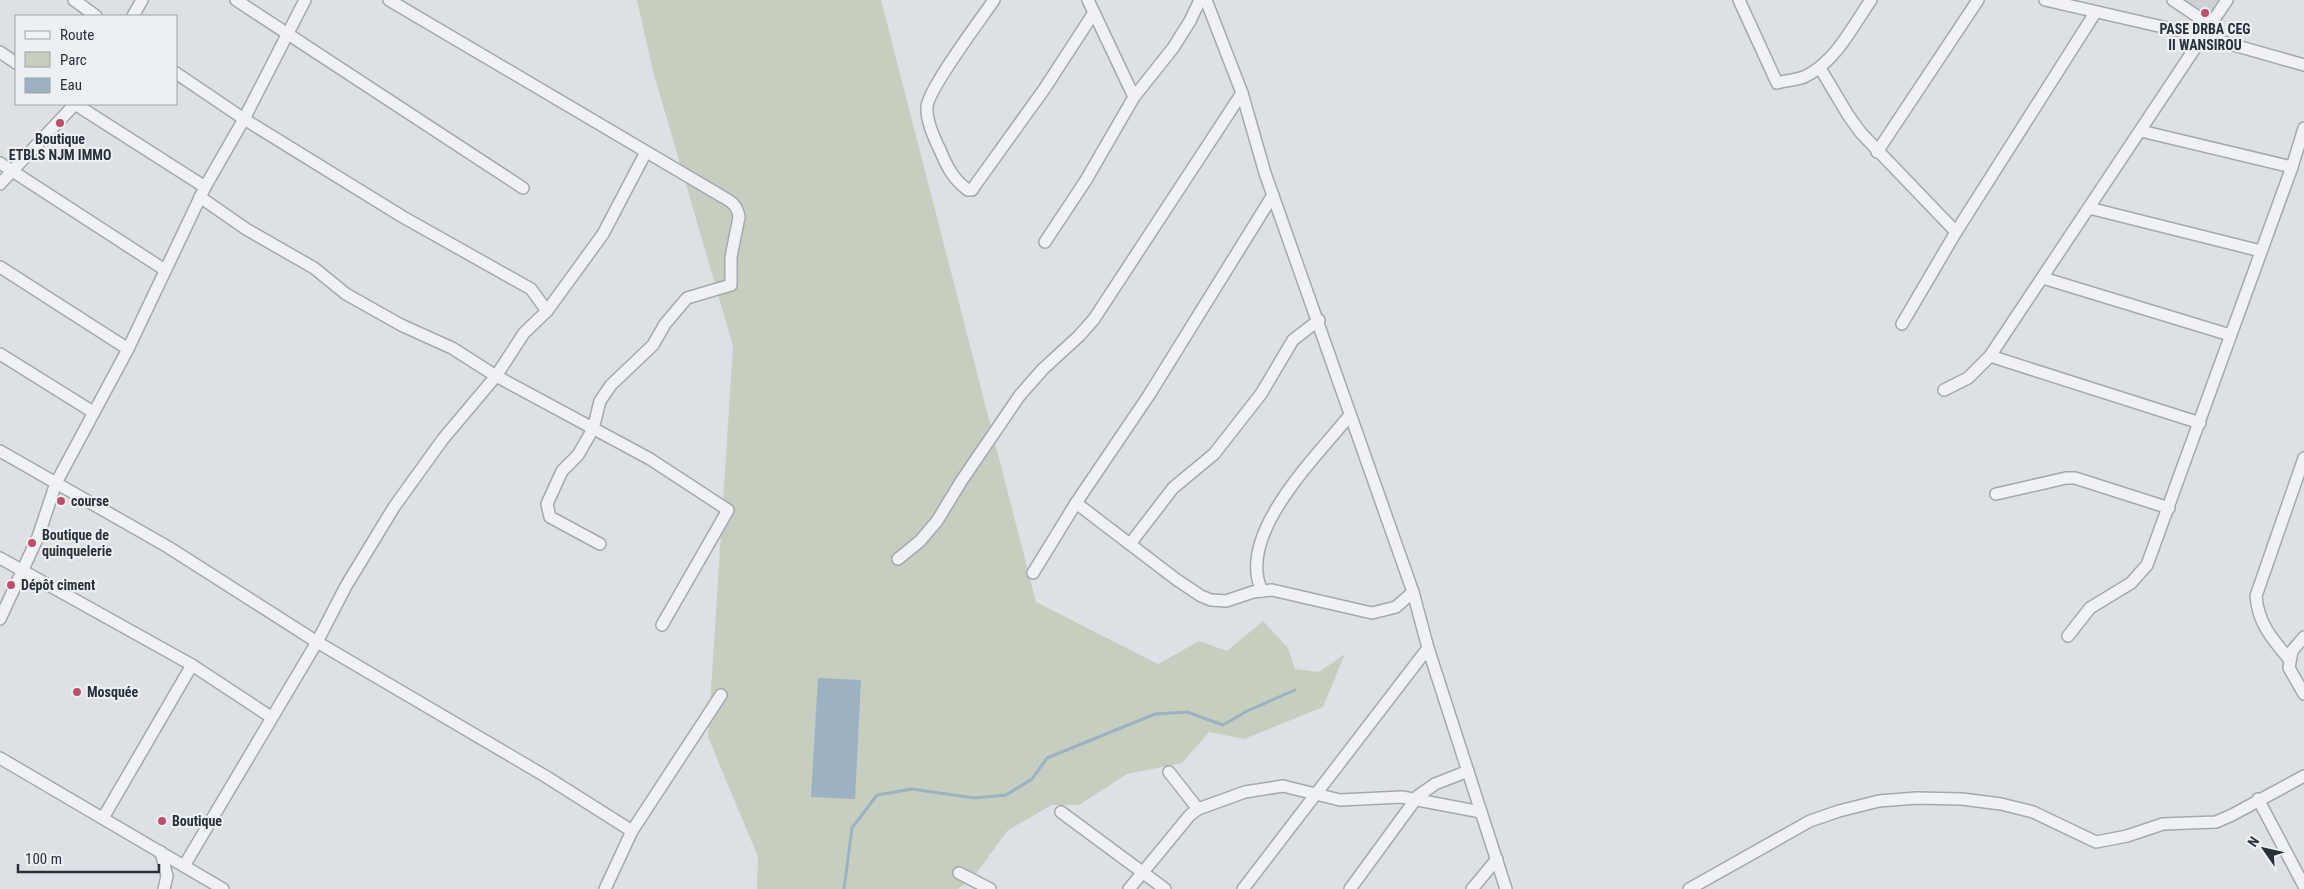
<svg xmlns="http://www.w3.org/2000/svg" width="2304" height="889" font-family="'Roboto Condensed',sans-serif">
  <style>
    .built { fill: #ccd1d6 }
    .green { fill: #c5cebf }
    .water { fill: #9cb2c2 }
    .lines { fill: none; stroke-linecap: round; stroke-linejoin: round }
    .stream { stroke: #9cb2c2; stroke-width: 3 }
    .minor-casing { stroke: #a3a9ae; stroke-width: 14 }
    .minor { stroke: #eff1f4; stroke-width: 11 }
    .poi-dot { fill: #be4f6c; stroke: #ecf0f3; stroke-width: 2 }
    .labels { text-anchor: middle; stroke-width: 4.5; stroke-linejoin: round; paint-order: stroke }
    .poi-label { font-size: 14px; font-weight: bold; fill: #28313a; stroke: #ecf0f3; text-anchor: start }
  </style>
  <rect width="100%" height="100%" fill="#dde1e5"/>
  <!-- built -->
  <polygon class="built" points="2184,0 2219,0 2208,16"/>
  <!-- green -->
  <polygon class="green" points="637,0 881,0 1036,602 1158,664 1199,641 1227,651 1263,621 1288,648 1295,669 1319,672 1345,654 1323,707 1244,739 1209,732 1182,763 1127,774 1079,805 1052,805 1008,830 975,875 958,889 757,889 758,857 708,737 733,346 653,71"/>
  <!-- water -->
  <polygon class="water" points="818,678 861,680 855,799 811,797"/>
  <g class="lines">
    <!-- stream -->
    <polyline class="stream" points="844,889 852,828 877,795 912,789 974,798 1006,795 1032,779 1047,758 1155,714 1187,712 1223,725 1247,711 1295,690"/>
    <defs>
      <g id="minor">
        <polyline points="74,0 96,16"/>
        <polyline points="236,0 523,188"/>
        <path d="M389,0l334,197c9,5 14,8 16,20l-8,40v28l-44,13 -22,26 -12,21 -42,40 -11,16 -7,28 -15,26 -16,16 -15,33 3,13 50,27"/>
        <path d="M994,0c-13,19 -66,89 -67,107 -1,13 7,31 13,43 7,17 13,29 28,40h4l4,-6 69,-96 48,-74"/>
        <polyline points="1088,0 1134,97"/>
        <polyline points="1206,0 1242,93 1265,173 1413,592 1428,648 1506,889"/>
        <path d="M1739,0l38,83c8,-2 18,-3 27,-6 31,-14 48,-50 67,-77"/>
        <polyline points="2045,0 2202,36 2304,65"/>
        <polyline points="2173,0 2210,25"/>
        <polyline points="133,16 142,0"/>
        <polyline points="0,52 16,63"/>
        <polyline points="1820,68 1848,115 1861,133 1956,232"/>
        <polyline points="176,73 244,119 403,217 531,289 547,311"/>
        <polyline points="75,104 205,187"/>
        <polyline points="2141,131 2292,167"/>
        <polyline points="1877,152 1978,0"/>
        <polyline points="0,163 165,270"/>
        <polyline points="0,184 75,104"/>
        <polyline points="1273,195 1149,395 1076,503 1177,580 1201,596 1211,600 1226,601 1253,592 1272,590 1372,613 1396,607 1413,592"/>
        <polyline points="200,197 246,229 314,268 346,294 401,325 452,348 496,376 650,459 728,510 662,625"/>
        <polyline points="2089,208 2261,251"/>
        <polyline points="1045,242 1086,180 1134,97 1173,48 1190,21 1200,0"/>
        <polyline points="0,267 128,349"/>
        <polyline points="2043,278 2230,335"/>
        <polyline points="1902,324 1956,232 2095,13"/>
        <polyline points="0,354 93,412"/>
        <polyline points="1990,356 2200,423"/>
        <polyline points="1944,390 1968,378 1990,356 2227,0"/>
        <polyline points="0,451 168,547 317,642 545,776 632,831 605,889"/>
        <polyline points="1996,494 2066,478 2075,478 2169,508"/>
        <polyline points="1130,544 1173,488 1214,454 1261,394 1293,340 1319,320"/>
        <polyline points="0,558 192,665 271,717"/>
        <polyline points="898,559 920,541 937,521 962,480 1020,395 1043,369 1079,336 1094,319 1242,93"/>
        <polyline points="1033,573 1076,503"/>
        <path d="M1262,591c-27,-56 55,-135 88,-176"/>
        <polyline points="0,619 38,537 56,483 128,349 205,187 244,119 305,0"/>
        <polyline points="2068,636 2090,608 2131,583 2147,565 2292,167 2304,128"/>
        <polyline points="2304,637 2292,651 2289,668 2304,694"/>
        <path d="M2289,659c-17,-20 -31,-36 -33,-63l48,-138"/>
        <polyline points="0,758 223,889"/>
        <polyline points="1169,772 1198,809"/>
        <polyline points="2258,799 2304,886"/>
        <polyline points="1061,812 1165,889"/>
        <polyline points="103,818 192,665"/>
        <polyline points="632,831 721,695"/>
        <polyline points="161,852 167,876 164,889"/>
        <polyline points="184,866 317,642 346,586 394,507 443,439 496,376 524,333 547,311 603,234 646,152"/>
        <polyline points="959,873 990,889"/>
        <polyline points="1129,889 1190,815 1198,809 1245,792 1283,786 1340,800 1402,797 1481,812"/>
        <polyline points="1243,889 1428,648"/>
        <polyline points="1350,889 1418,796 1435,784 1468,771"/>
        <polyline points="1472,889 1497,859"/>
        <polyline points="1689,889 1810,821 1839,811 1879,801 1917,798 1962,799 2001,804 2033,812 2096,842 2127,836 2163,824 2216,822 2232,815 2304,776"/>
      </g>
    </defs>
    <!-- minor casing -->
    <use href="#minor" class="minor-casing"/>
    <!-- minor -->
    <use href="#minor" class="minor"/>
  </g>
  <!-- markers -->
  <g class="poi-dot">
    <circle cx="2205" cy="13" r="5"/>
    <circle cx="60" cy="123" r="5"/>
    <circle cx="61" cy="501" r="5"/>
    <circle cx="32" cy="543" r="5"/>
    <circle cx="11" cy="585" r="5"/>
    <circle cx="77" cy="692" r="5"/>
    <circle cx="162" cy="821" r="5"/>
  </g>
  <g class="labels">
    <!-- poi labels -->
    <g class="poi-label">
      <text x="2205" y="34" text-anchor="middle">PASE DRBA CEG<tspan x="2205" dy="16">II WANSIROU</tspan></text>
      <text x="60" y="144" text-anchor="middle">Boutique<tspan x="60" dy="16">ETBLS NJM IMMO</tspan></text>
      <text x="71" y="506">course</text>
      <text x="42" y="540">Boutique de<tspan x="42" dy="16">quinquelerie</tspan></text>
      <text x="21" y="590">Dépôt ciment</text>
      <text x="87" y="697">Mosquée</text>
      <text x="172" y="826">Boutique</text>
    </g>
  </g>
  <!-- legend -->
  <rect x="15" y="15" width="162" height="90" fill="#ecf0f3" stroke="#9ea4a9"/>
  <rect x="25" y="31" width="25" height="8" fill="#eff1f4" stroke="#9ea4a9"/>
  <text x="60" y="40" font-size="15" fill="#28313a">Route</text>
  <rect x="25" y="52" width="25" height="15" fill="#c5cebf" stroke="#9ea4a9"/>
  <text x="60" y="65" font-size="15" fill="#28313a">Parc</text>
  <rect x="25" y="78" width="25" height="15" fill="#9cb2c2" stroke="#9ea4a9"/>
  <text x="60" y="90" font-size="15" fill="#28313a">Eau</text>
  <!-- north arrow -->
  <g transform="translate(2264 849) rotate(304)" stroke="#ecf0f3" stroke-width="4" paint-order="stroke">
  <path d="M0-4L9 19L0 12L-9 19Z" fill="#28313a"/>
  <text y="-8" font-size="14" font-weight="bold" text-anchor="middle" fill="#28313a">N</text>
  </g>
  <!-- scale -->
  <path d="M18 864v8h141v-8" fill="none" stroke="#28313a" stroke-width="2.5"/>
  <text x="25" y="864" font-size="15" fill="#28313a" stroke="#ecf0f3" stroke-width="4" paint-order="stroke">100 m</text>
</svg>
